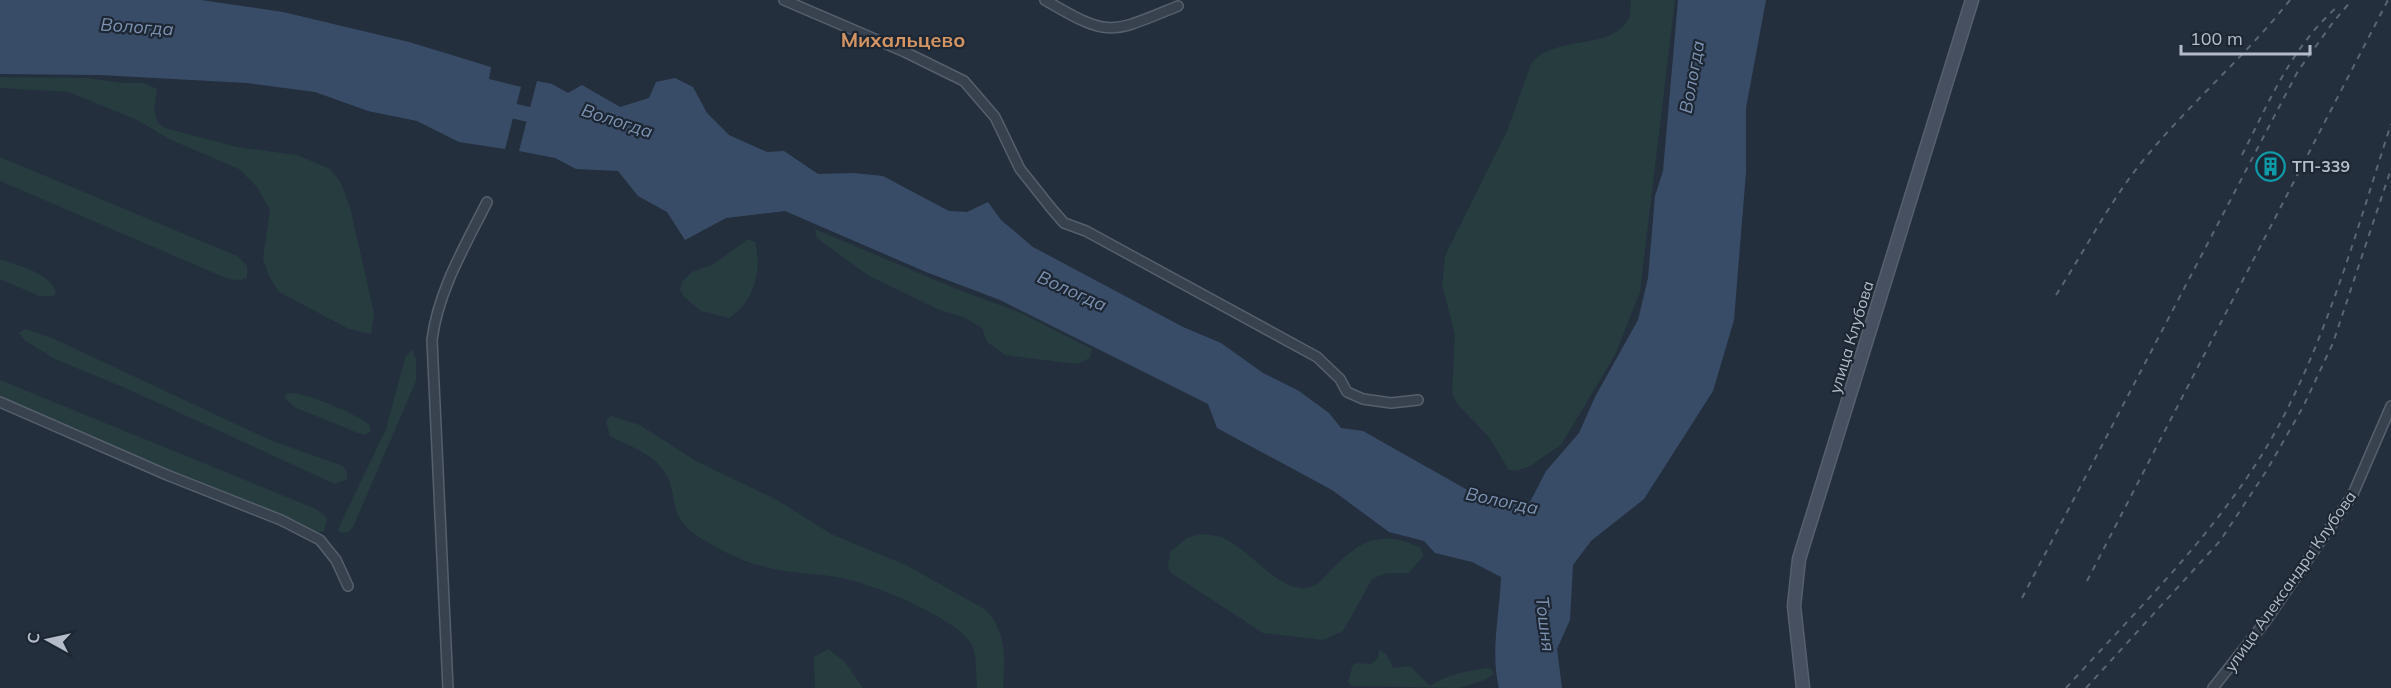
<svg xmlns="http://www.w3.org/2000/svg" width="2391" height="688" font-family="Mulish,sans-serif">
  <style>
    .green { fill: #263c3f }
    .water { fill: #394c67 }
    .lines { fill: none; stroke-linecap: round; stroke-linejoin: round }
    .river { stroke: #394c67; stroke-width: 15 }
    .street-casing { stroke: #565f6c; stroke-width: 12 }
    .secondary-casing { stroke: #565f6c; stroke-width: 15 }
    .street { stroke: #38414e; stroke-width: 9 }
    .secondary { stroke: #465061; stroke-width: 12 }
    .rail { stroke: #5a6575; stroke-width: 2; stroke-dasharray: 6 6; stroke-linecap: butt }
    .labels { text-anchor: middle; stroke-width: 4.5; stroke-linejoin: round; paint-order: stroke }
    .poi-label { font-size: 16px; font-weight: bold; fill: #b4bcc9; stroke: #1d2633; text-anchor: start }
    .street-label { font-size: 16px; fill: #b4bcc9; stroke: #1d2633 }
    .water-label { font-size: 18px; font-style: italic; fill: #7c92b1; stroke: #1d2633 }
    .quarter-label { font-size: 20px; font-weight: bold; fill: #d59563; stroke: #1d2633 }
  </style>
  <rect width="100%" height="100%" fill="#242f3e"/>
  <!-- green -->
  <g class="green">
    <path d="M1631,0h44l-35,292 -25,63 -54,90 -31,21 -14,5 -7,-1 -20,-33 -31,-32 -6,-12 3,-59 -13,-49 3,-29 62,-125 24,-67c22,-29 75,-14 95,-41 5,-6 4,-15 5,-23z"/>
    <path d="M0,77l87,1 35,5h22l13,6c-2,15 -7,31 8,39l72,19 60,8 33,14 10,12 10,26 24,106 -3,21 -22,-5 -70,-37 -10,-16 -6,-17 7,-49 -13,-23 -18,-18 -70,-30 -32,-19 -68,-28 -69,-4z"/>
    <polygon points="0,157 237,256 247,266 247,278 240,280 228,279 0,181"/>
    <polygon points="815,229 954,288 1019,312 1092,349 1090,358 1077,364 1005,355 987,342 982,328 963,317 942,311 869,276 822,242 816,236"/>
    <path d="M748,239l7,3c8,28 -2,61 -26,76l-28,-7 -17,-14 -4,-7 2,-8 10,-10 22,-8z"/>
    <path d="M0,259c16,6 54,15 56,35l-3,2h-14l-39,-17z"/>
    <polygon points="25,329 52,338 270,440 343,466 347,472 347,479 335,484 123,387 57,360 25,341 19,333"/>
    <polygon points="412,349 416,359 416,381 353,527 348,532 341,533 338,530 341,523 386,429 405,358"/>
    <polygon points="0,380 316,509 327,518 324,531 317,533 0,398"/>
    <path d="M288,393c19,-1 65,20 81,31l2,7 -6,4 -7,-2 -64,-26 -10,-10z"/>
    <path d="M611,416l29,9 56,36 81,39 54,34 77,32 78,44c21,23 19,48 17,78h-26c-1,-12 0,-29 -4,-41 -11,-27 -98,-62 -127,-68 -26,-6 -54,-5 -81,-12 -19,-4 -46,-17 -63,-28 -41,-25 -19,-46 -41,-72 -12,-15 -34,-22 -51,-31l-4,-15z"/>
    <path d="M1200,534c8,1 17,1 23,4 25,10 56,53 82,50 11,-1 16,-7 23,-15 29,-30 51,-46 93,-25l2,8 -14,17h-23l-14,6 -29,52 -20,9 -60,-7 -92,-60 -3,-6 2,-15 17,-14z"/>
    <polygon points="828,649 845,662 863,688 815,688 814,657"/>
    <path d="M1379,650l7,4 7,14 17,-2 20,20c19,-13 38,-15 60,-18l4,6 -12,7 -23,7 -107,-2 -4,-4 5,-17 5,-2 13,1 7,-6z"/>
  </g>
  <!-- water -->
  <g class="water">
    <polygon points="0,0 201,0 283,12 409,42 491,67 489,79 521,87 505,149 459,142 417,121 368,111 315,92 247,83 100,75 0,74"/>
    <path d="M1678,0h88l-20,108v64l-12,148 -21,71 -69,108 -53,42 -18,24 -3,55 -13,29 5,39h-63c-9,-35 1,-76 2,-111l-29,-15 -37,-9 -11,-12 -35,-9 -57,-42 -115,-62 -9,-24 -208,-104 -74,-28 -141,-61 -59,7 -41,22 -18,-28 -29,-16 -20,-25 -42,-2 -21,-11 -36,-7 18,-70 15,3 16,9 14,-8 38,22 29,-9 7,-16 19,-4 18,9 14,26 22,22 38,17 17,-1 34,23 36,-1 29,3 66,35 18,1 21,-10 13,18 32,27 150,80 38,16 42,30 36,18 30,22 12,15 22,3 108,61 59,10 16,-31 33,-38 16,-36 43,-77 10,-42 7,-82 8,-25z"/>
  </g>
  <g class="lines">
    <!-- river -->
    <polyline class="river" points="496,107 549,119"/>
    <defs>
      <g id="street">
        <polyline points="784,0 905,52 964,81 995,117 1020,169 1051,208 1064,223 1086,231 1317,357 1340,379 1347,392 1363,399 1391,403 1418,400"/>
        <path d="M1045,0c65,38 64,34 133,6"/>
        <polyline points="0,402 167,475 281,520 320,540 336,560 348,586"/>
        <path d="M448,688l-16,-348c6,-49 33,-94 55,-138"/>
        <polyline points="2213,688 2265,622 2353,494 2391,406"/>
      </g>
      <polyline id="secondary" points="1803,688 1794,606 1799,559 1972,0"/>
    </defs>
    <!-- street casing -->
    <use href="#street" class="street-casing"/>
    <!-- secondary casing -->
    <use href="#secondary" class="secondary-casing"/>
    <!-- street -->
    <use href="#street" class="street"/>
    <!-- secondary -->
    <use href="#secondary" class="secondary"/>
    <!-- rail -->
    <g class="rail">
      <path d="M2242,155c27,-53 49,-107 94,-147"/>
      <path d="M2056,295c25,-39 48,-82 75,-119 48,-64 110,-114 159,-176"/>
      <polyline points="2087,581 2388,0"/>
      <polyline points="2022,598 2298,71 2334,21 2352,0"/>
      <path d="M2066,688c75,-83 158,-162 212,-261 51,-95 80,-201 113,-303"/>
      <polyline points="2086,688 2220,541 2267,470 2303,407 2333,343 2391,169"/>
    </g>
  </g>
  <!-- icons -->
  <defs>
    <symbol id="building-ring" viewBox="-11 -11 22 22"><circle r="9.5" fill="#1d2633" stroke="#0f9aa8" stroke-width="1.5"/><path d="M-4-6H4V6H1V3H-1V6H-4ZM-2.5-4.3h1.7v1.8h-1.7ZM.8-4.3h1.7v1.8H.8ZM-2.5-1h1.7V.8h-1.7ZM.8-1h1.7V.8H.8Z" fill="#0f9aa8"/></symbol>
  </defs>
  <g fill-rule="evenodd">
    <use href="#building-ring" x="2254" y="150" width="33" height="33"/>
  </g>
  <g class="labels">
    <!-- poi labels -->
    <g class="poi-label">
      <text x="2292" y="172">ТП-339</text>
    </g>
    <!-- street labels -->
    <g class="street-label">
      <text transform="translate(1851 337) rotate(-73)" y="6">улица Клубова</text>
      <text transform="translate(2290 581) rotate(-55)" y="6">улица Александра Клубова</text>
    </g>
    <!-- water labels -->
    <g class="water-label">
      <text transform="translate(137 27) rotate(4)" y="6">Вологда</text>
      <text transform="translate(1692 77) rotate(-80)" y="6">Вологда</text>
      <text transform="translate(617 121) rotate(18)" y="6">Вологда</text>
      <text transform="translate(1072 291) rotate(24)" y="6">Вологда</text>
      <text transform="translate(1502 501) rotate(12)" y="6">Вологда</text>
      <text transform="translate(1545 624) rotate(83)" y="6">Тошня</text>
    </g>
    <!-- quarter labels -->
    <g class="quarter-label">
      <text x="903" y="47">Михальцево</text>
    </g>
  </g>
  <!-- north arrow -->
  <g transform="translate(48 640) rotate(278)" stroke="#1d2633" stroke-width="4.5" paint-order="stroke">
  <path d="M0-4.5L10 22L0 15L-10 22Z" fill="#b4bcc9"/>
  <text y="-9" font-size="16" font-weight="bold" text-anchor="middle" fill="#b4bcc9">С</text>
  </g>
  <!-- scale -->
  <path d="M2181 45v9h129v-9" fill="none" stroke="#b4bcc9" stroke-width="3"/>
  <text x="2190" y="45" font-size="18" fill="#b4bcc9" stroke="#1d2633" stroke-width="4.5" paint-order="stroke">100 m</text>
</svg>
